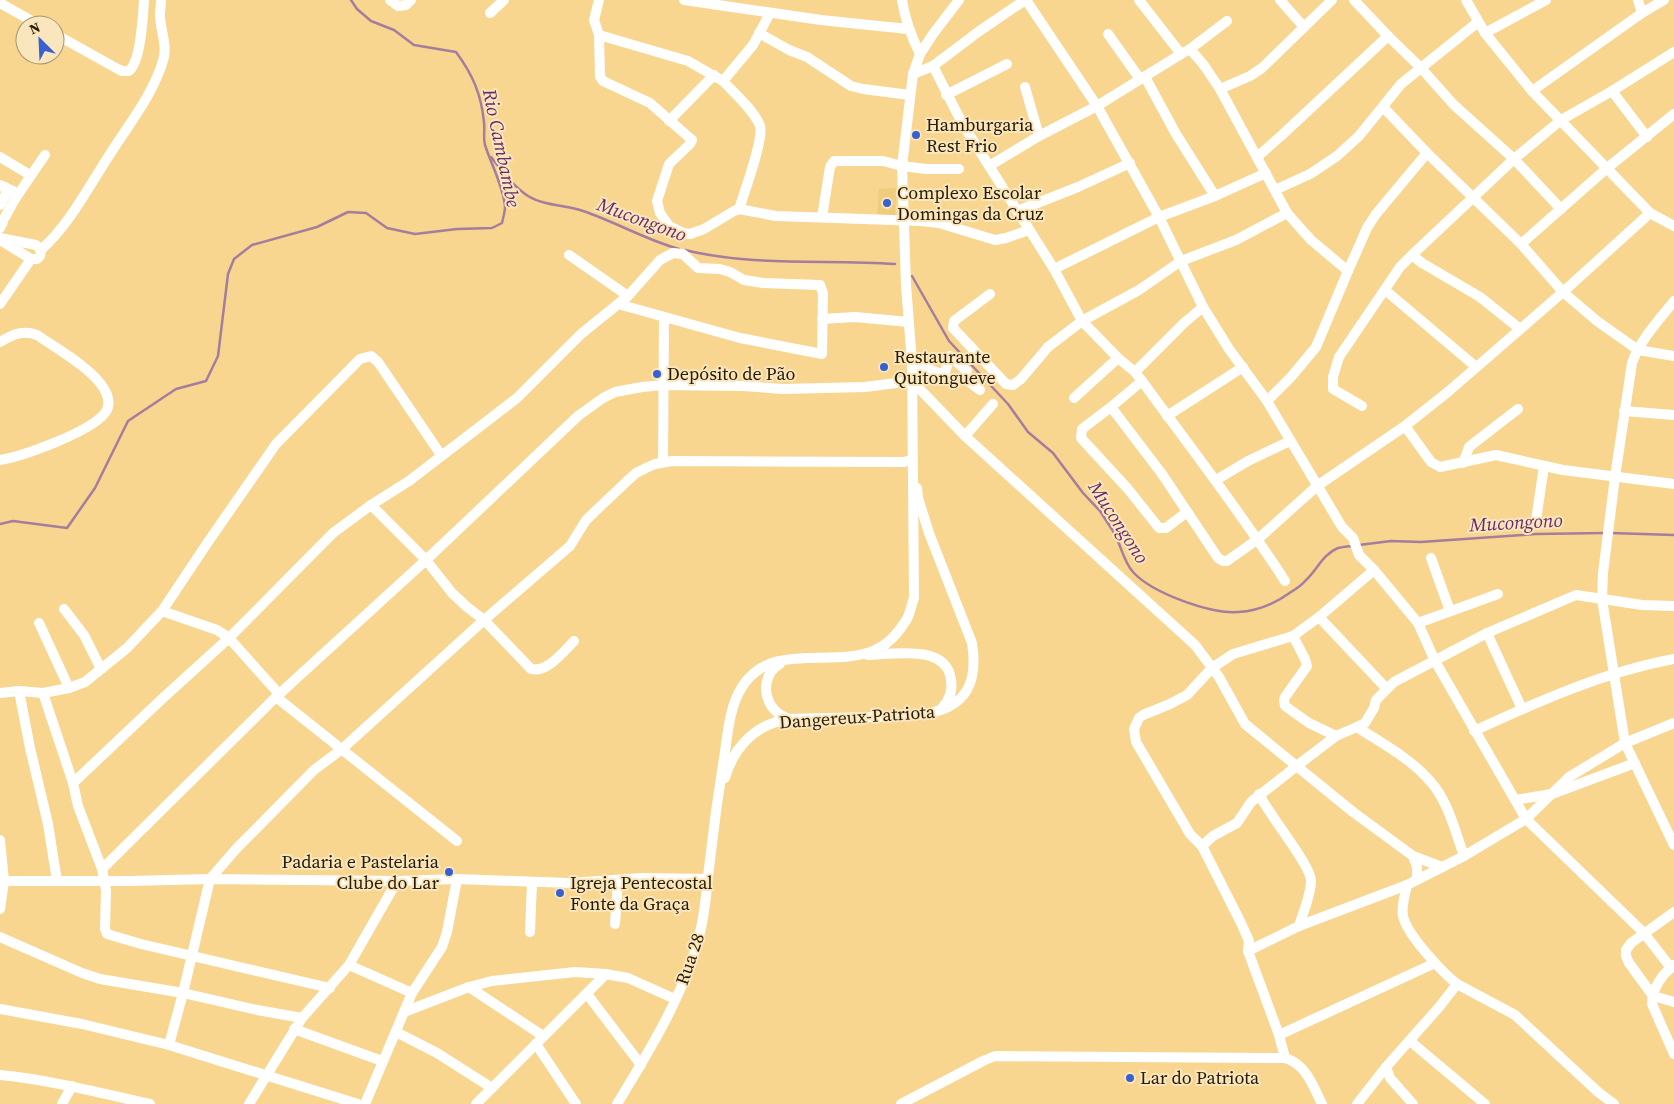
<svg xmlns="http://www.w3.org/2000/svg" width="1674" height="1104" font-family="'Source Serif 4',serif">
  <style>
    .built { fill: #f0cc7d }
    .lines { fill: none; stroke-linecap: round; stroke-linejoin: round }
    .stream { stroke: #a67d9c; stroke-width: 2.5 }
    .minor { stroke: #fff; stroke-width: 10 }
    .poi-dot { fill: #3761d1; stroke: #fae6bd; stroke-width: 2 }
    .labels { text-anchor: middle; stroke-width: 4; stroke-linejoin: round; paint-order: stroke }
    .poi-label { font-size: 18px; fill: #261a00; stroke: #fae6bd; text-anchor: start }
    .street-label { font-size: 18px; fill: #261a00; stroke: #fae6bd }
    .water-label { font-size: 19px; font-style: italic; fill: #67296b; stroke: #fae6bd }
  </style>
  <rect width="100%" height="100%" fill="#f8d690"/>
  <!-- built -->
  <polygon class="built" points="896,188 895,220 877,218 879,189"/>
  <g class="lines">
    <!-- stream -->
    <g class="stream">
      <path d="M491,157c11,14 22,29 37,39 16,10 38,9 55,15 33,11 63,29 96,38"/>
      <path d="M685,250c69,17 140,9 210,14"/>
      <path d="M912,276l37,65 59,63 20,28 25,21 30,40 17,18 13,20c8,13 10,30 20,41 19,21 77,42 105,40 20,-1 38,-9 53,-20 5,-3 11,-7 15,-12 11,-10 17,-26 32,-32 5,-1 10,-2 15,-2"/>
      <path d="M0,524l13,-3 54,7 28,-40 33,-67 48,-32 30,-8 12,-25 10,-82 6,-15 18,-14 65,-18 31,-15 18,1 21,15 28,6 42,-5 35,-1 10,-5c1,-5 3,-11 3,-16 -1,-19 -14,-43 -20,-62 -2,-7 0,-15 -1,-23 -3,-28 -11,-47 -28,-70l-42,-7 -20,-15 -23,-9 -14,-12 -6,-9"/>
      <polyline points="1611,533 1674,535"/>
      <polyline points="1359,545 1391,541 1421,542 1536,534 1605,533"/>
    </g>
    <!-- minor -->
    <g class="minor">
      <polyline points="390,0 398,6 406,5 411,0"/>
      <polyline points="599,0 594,20 599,35 600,77 603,81 650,103 692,140 690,144 669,164 657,201 660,213 669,226 683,233 690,234 704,229 734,211 739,209 776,216 921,221 939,223 995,240 1006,238 1029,230"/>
      <polyline points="684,0 821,20 908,29"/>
      <path d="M902,0c3,20 9,36 18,54"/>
      <polyline points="1026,0 1097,106 1159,217 1203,307 1229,349 1267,401 1342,527 1353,538 1359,555 1374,570 1418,623 1435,661 1526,819 1644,933 1671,968"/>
      <polyline points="1280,0 1304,27"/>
      <polyline points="1354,0 1388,36 1421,68 1454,105 1514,159 1561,209"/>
      <polyline points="1466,0 1485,33 1532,91 1650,213 1674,226"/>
      <polyline points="1638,0 1642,13"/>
      <polyline points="0,3 39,25"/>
      <polyline points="490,13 504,0"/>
      <polyline points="759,33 789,50 807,57 851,86 863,89 910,95"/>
      <polyline points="1485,33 1546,0"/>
      <path d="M55,34l61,34 6,3h7c12,-10 14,-55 15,-71"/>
      <polyline points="1108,34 1140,79"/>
      <polyline points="599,35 688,61 723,81 753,45 770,13"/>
      <polyline points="1190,49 1227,21"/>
      <path d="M933,66l29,57 92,146 28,52 36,37 17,14 7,9c48,66 98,130 143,200"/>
      <polyline points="913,74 933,66 978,32 1025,0"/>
      <polyline points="1145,77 1176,134 1215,196"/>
      <path d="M723,81c10,11 32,30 37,45 4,13 -16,67 -21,83"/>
      <polyline points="1025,87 1039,136"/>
      <polyline points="1220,89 1250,76 1262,68 1332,0"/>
      <polyline points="1532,91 1642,13 1664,0"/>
      <polyline points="1612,91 1647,137"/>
      <polyline points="946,95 1007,64"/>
      <polyline points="1383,107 1427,153 1521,244 1563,292 1597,321 1638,350 1674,356"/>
      <polyline points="669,121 714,75"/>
      <polyline points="0,157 30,175"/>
      <polyline points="1257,157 1282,135 1388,36"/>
      <polyline points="989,166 1039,136 1097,106 1181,54"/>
      <polyline points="0,185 13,191 15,199"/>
      <polyline points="1275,190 1310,174 1337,156 1359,136 1401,84 1478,22"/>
      <polyline points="0,205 6,194 5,187"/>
      <polyline points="1017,211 1078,187 1130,163"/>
      <polyline points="1287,213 1311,240 1348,271 1367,228 1376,214 1427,153"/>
      <polyline points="5,217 15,199 45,155"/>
      <polyline points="822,217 830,167 834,161 883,161 902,166 926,169 959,169"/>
      <polyline points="0,228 3,222"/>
      <polyline points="0,238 36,245 41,250 40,256 37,259 31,259 0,240"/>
      <polyline points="1521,244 1606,169 1674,114"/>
      <path d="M41,250c29,-26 48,-64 69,-96 19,-30 45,-62 54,-97 3,-15 -4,-27 -4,-42 0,-5 1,-10 1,-15"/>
      <polyline points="569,255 628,296"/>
      <polyline points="1054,269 1159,217 1215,196 1266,173"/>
      <polyline points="1385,290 1475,366"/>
      <polyline points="990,294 954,321 953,328 1006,384 1013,385 1021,379 1048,347 1082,321 1139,290 1181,261 1236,240 1287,213 1220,89 1203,64 1190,49 1181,54 1139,0"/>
      <path d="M1674,301c-15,19 -34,39 -42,62l-17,114 -12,96 -1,26 23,144 49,102"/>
      <polyline points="0,304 31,259"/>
      <polyline points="822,319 855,317 909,322"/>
      <polyline points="1520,329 1480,297 1422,263 1412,255 1514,159 1561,120 1612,91 1674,52"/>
      <path d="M0,342c13,-8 23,-12 37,-7 20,14 62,37 70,60 2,6 2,13 -2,18 -15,19 -81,43 -105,47"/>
      <polyline points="912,363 944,375 950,356 967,371 964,378 980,390"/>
      <polyline points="1135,372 1184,323 1203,307"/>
      <polyline points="912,381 965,436 1195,645 1219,677 1245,724 1353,812 1413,856 1417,867 1417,880"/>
      <polyline points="1142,381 1111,407 1082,429 1081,438 1128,489 1159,528 1166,528 1187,512"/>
      <polyline points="1074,398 1118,358"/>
      <polyline points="1267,401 1291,377 1316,347 1348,271"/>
      <polyline points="1362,406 1333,389 1333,377 1339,357 1400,267 1412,255"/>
      <polyline points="1111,407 1162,474 1218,558 1223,561 1227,561 1258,539 1317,486 1405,426 1449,391 1563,292 1650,213"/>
      <polyline points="1624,411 1674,415"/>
      <polyline points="1167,416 1243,367"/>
      <polyline points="1405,426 1431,462 1440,467 1496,455 1563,470 1674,484"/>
      <polyline points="965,436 993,404"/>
      <polyline points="663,462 664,317"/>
      <polyline points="1463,463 1469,447 1474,443 1518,409"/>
      <polyline points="1216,480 1248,461 1290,441"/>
      <path d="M371,505l55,55 26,33 15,14 17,13 47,49c16,4 32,-17 43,-28"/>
      <polyline points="1536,520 1544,466"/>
      <polyline points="1431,558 1450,611"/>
      <polyline points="64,609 84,635 101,669"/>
      <polyline points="162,611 217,630 229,638 279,694"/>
      <polyline points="1319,617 1386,688"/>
      <polyline points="39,623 69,688"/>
      <polyline points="1418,623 1498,594"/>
      <polyline points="1487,633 1522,709"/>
      <polyline points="1293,636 1305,659 1307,666 1285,697 1284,700 1285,706 1309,723 1336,736"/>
      <path d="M868,655c26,-1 79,-11 83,25 2,10 -2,21 -9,28"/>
      <path d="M780,664c-23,13 -16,49 10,55"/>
      <polyline points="19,691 30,748 48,824 57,881"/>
      <polyline points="0,693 19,691 43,693 69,688 85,682 127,648 162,611 208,542 276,444 360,359 371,356 378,362 441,455"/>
      <polyline points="43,693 73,783 78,806 102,869 106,890 105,929 107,934 141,944 330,988"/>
      <polyline points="276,697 457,841"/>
      <path d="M1357,727c24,16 53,31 72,53 19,20 26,51 35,76"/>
      <path d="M1474,731c65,-30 130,-59 200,-72"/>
      <path d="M725,778c9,-32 32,-55 65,-59 27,-1 54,-1 81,-2 55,-1 113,1 101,-74l-43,-110 -11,-35 -1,-10"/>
      <polyline points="73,783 163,698 229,638 333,533 371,505 409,481 517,398 581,334 628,296 660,260 673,253 683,254 698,268 720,269 730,272 744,280 763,283 820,285 823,293 822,354 740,338 618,304"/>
      <path d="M1259,794c9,20 52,71 52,87 0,14 -8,31 -12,45"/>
      <polyline points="1515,800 1552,794 1635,763"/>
      <polyline points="0,840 4,881 0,909"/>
      <polyline points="1202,846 1213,836 1237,823 1251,802 1298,765 1336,736 1357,727 1365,723 1374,708 1376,700 1394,682 1487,633 1576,595 1642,605 1674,606"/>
      <polyline points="1413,856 1442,867"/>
      <polyline points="102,869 276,697 426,560 578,416 603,398 615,392 642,387 664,385 743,386 783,389 865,387 912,381"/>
      <polyline points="0,881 130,881 210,879 397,881 457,879 569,883 643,878 708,879"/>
      <polyline points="1674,912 1631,943 1626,950 1626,956 1629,963 1653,996 1674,1002"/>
      <polyline points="615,924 618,880"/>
      <polyline points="530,932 532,882"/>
      <polyline points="0,937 82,973 100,979 183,993 257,1010 302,1018"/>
      <polyline points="1248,951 1299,926 1407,885 1464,856 1526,819 1569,777 1625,743 1674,723"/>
      <polyline points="349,965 412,993"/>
      <path d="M1674,965c-12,9 -22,24 -22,39l22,50"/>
      <polyline points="1457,984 1515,1015 1598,1092 1614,1104"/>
      <polyline points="469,987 543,1036"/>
      <polyline points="587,994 641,1065"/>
      <polyline points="0,1009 82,1024 169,1045 358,1104"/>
      <polyline points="404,1012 469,987 492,981 575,972 606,974 628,978 675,999"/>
      <polyline points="294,1029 382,1061"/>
      <polyline points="396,1032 437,1053 492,1088"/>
      <polyline points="1279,1035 1435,963"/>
      <polyline points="1410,1041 1485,1104"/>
      <polyline points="536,1044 576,1104"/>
      <polyline points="169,1045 183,993 210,879 236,849 314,770 342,749 484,620 570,546 586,520 626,482 636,473 646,468 655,464 672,461 904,462 911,460 913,457"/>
      <polyline points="1285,1058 1279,1035 1248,951 1249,941 1241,923 1202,846 1190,834 1136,742 1134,729 1139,718 1143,715 1170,704 1187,695 1212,668 1233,654 1293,636 1319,617 1374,570"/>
      <polyline points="1386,1067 1390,1078 1413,1104"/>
      <path d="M0,1075c51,5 100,18 150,29"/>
      <polyline points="62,1104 72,1086"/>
      <polyline points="249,1104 302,1018 349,965 397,881"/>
      <polyline points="365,1104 412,993 442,947 447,932 457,879"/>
      <polyline points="476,1104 606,974"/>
      <path d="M617,1104c33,-54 70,-114 84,-176 5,-22 6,-45 9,-68 4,-36 9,-72 15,-108 3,-22 5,-46 17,-65 29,-47 91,-18 133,-37 12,-5 23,-17 30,-28 5,-6 6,-17 9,-24l-2,-235 -6,-78 -4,-119 11,-92 7,-20 13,-20 26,-34"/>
      <path d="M901,1104l82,-43 12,-5 290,2c21,6 28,28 37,46"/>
      <path d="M1357,1104l29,-37 54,-61 17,-22c-15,-12 -50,-49 -54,-68 -2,-9 2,-21 4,-31"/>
    </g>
  </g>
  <!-- markers -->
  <g class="poi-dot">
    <circle cx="916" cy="135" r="5"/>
    <circle cx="887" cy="203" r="5"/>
    <circle cx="884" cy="367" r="5"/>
    <circle cx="657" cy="374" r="5"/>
    <circle cx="449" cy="872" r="5"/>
    <circle cx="560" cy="893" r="5"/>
    <circle cx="1130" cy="1078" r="5"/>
  </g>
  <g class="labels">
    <!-- poi labels -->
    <g class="poi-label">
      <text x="926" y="131">Hamburgaria<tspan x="926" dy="21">Rest Frio</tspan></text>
      <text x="897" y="199">Complexo Escolar<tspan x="897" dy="21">Domingas da Cruz</tspan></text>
      <text x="894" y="363">Restaurante<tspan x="894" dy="21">Quitongueve</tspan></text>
      <text x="667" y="380">Depósito de Pão</text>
      <text x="439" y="868" text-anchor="end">Padaria e Pastelaria<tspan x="439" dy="21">Clube do Lar</tspan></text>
      <text x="570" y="889">Igreja Pentecostal<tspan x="570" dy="21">Fonte da Graça</tspan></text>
      <text x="1140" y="1084">Lar do Patriota</text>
    </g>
    <!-- street labels -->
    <g class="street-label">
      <text transform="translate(857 717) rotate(-4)" y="6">Dangereux-Patriota</text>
      <text transform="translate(690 959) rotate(-71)" y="6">Rua 28</text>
    </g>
    <!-- water labels -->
    <g class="water-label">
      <text transform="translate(502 148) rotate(78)" y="7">Rio Cambambe</text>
      <text transform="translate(642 219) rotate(20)" y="7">Mucongono</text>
      <text transform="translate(1119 522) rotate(57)" y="7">Mucongono</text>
      <text transform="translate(1516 522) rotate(-3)" y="7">Mucongono</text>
    </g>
  </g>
  <!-- north arrow -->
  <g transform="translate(40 40) rotate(336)"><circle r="24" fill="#fae6bd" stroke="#a59471"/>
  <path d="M0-4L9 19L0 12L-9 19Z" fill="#3761d1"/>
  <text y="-8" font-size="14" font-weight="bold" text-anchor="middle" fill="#261a00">N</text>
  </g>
</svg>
